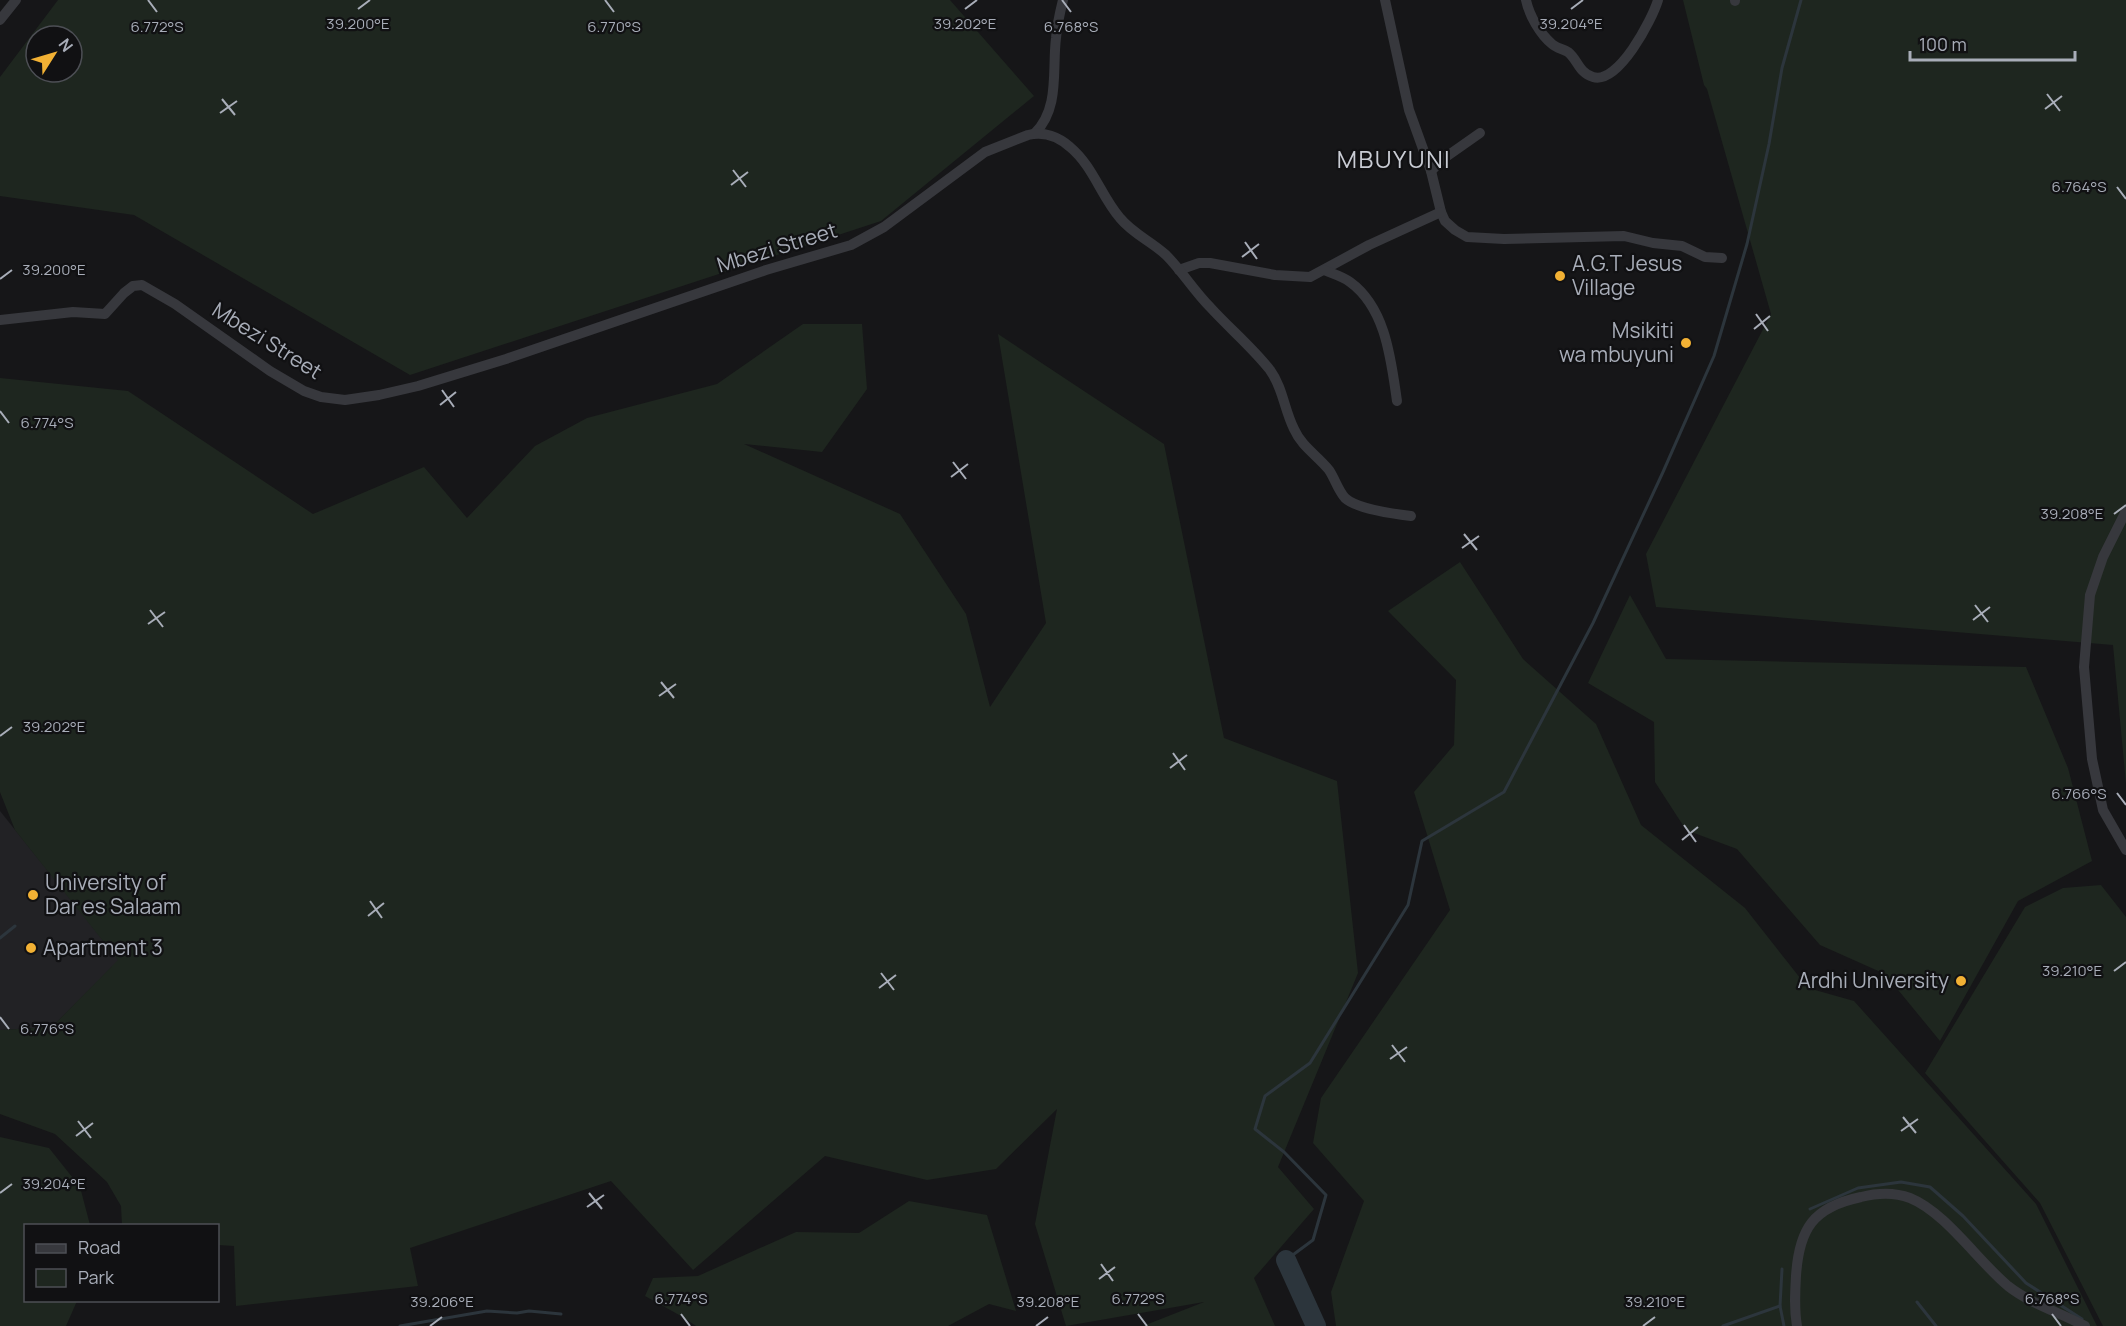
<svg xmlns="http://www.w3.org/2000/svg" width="2126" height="1326" font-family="Manrope,sans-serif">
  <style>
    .built { fill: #222225 }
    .green { fill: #1e261f; fill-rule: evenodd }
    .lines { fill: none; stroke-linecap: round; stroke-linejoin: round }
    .stream { stroke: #2c353c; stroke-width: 3 }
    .river { stroke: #2c353c; stroke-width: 20 }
    .minor { stroke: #37383d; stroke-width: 10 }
    .ticks { fill: none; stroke: #a8adb8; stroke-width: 2 }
    .poi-dot { fill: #f2b134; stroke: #111113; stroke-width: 2 }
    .labels { text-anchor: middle; stroke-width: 4.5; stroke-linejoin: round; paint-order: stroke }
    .street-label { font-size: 21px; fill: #a8adb8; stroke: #111113 }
    .poi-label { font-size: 21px; fill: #a8adb8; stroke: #111113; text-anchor: start }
    .quarter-label { font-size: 24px; letter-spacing: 1.5px; fill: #c9ccd4; stroke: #111113 }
    .ticks-label { font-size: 15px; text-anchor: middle; fill: #a8adb8; stroke: #111113; stroke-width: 4.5; stroke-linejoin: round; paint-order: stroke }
  </style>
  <rect width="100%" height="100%" fill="#161618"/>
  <!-- built -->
  <polygon class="built" points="0,811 119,960 52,1027 0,1030"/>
  <!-- green -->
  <g class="green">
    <path d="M58,0h892l84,96 -153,125 -471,154 -276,-160 -134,-19v-119zM36,36h36v36h-36z"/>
    <polygon points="1683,0 2126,0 2126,784 2113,645 1656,607 1646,554 1771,314 1707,89 1704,85"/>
    <polygon points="803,324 862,324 867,389 822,452 744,444 900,514 966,614 990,707 1046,623 998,334 1164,444 1224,738 1337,781 1358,973 1278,1167 1314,1209 1254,1278 1275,1326 1143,1326 1204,1302 1066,1326 1035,1224 1057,1109 996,1169 927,1180 825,1156 693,1270 611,1181 410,1248 418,1286 236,1306 234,1246 218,1245 218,1226 124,1225 122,1225 121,1206 107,1182 55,1134 0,1114 0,1030 52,1027 118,960 15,830 0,792 0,378 128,391 313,514 424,467 467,518 535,446 587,418 717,384"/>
    <polygon points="1460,562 1523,659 1596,724 1641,825 1745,908 1808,988 1854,1001 2036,1204 2097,1326 1336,1326 1331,1292 1364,1201 1313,1143 1321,1098 1450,910 1414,792 1454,745 1456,680 1388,611"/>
    <polygon points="1630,595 1666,659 2026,667 2068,768 2092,861 2018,901 1940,1041 1885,974 1820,945 1737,849 1686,830 1655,782 1654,722 1588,683"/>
    <polygon points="2101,885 2126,917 2126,1326 2103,1326 2040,1203 1925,1073 2025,907 2063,888"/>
    <polygon points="0,1137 49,1148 80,1187 90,1225 26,1226 26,1300 77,1301 66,1326 0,1326"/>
    <polygon points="909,1201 987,1215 1016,1311 989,1304 948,1326 696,1326 681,1316 645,1296 653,1278 698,1276 796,1232 859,1233"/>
  </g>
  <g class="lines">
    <!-- stream -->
    <g class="stream">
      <polyline points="0,938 15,926"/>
      <polyline points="1810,1209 1858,1188 1901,1182 1930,1187 1963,1216 2026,1283 2082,1319"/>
      <polyline points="1286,1260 1313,1240 1326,1195 1284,1152 1255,1129 1265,1096 1310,1063 1408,905 1422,841 1504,792 1593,623 1663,472 1714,356 1747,244 1769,144 1782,68 1801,0"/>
      <polyline points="1782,1269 1780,1306 1784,1326"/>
      <polyline points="1917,1302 1936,1326"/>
      <polyline points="400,1326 487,1311 517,1313 529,1311 561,1314"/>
      <polyline points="1723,1326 1780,1306"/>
    </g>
    <!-- river -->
    <polyline class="river" points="1286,1260 1316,1326"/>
    <!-- minor -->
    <g class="minor">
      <polyline points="1385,0 1409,110 1431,171 1441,212 1445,221 1455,230 1467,237 1504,239 1624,236 1653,243 1682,246 1705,257 1722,258"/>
      <path d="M1526,0c3,15 14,34 26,44 4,4 11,5 16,8 10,8 11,21 25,25 25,8 59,-57 65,-77"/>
      <polyline points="1735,0 1735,1"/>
      <polyline points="0,20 16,0"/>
      <path d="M1035,133c25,-25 17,-63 21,-95 1,-13 4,-26 7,-38"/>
      <polyline points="1431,171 1443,159 1480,133"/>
      <polyline points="1179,270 1199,263 1210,263 1275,275 1310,277 1369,245 1441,212"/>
      <path d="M1324,270c9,4 18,6 26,12 36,26 41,78 47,119"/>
      <path d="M0,320l73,-8 32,2 19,-21 9,-7 9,-1 33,19 95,67 34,20 17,6 24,3 34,-5 39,-9 88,-27 260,-89 85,-25 33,-18 101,-75 43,-17c16,-4 31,2 42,12 23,19 31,49 50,71 13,16 31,23 46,37 16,16 28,36 44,52 20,22 42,40 60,63 13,18 14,39 24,59 8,18 23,26 35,41 6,9 9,20 16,28 12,11 49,16 66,18"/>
      <polyline points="2126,511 2103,557 2090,595 2084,667 2092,759 2103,810 2126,850"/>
      <path d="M1797,1326c-3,-17 -2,-33 -1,-50 3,-47 17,-69 65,-79 16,-4 33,-5 49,1 35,14 68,63 98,88 23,18 51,26 77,40"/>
    </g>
  </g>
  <!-- ticks -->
  <path class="ticks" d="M148,0l9,12M605,0l9,12M1062,0l9,12M358,9l12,-9M965,9l12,-9M1571,9l12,-9M2047,94l13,17M222,99l13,16M2045,109l17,-13M220,113l17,-12M733,170l13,17M731,185l17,-13M2117,187l9,12M1245,242l12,17M1242,257l17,-13M0,279l12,-9M1756,314l12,17M1754,329l16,-13M442,390l12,17M440,405l16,-13M0,411l9,12M953,462l13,17M951,477l17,-13M2114,514l12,-9M1464,534l13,16M1462,548l17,-12M1975,605l13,17M150,610l13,17M1973,620l17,-13M148,624l17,-12M661,682l13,16M659,696l17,-12M0,736l12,-9M1173,753l12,17M1170,768l17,-13M2117,793l9,12M1684,825l12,17M1682,840l16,-13M370,901l12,17M368,916l16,-13M2114,971l12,-9M881,973l13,17M879,988l17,-13M0,1017l9,12M1392,1045l13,17M1390,1059l17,-12M1903,1117l13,16M78,1121l13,17M1901,1131l17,-12M76,1136l17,-13M0,1193l12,-9M589,1193l13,16M587,1207l17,-12M1101,1264l12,17M1099,1279l16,-12M681,1314l9,12M1138,1314l9,12M2052,1314l9,12M430,1326l12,-9M1036,1326l12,-9M1643,1326l12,-9"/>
  <!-- markers -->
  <g class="poi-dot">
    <circle cx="1560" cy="276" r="6"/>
    <circle cx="1686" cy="343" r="6"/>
    <circle cx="33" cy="895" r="6"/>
    <circle cx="31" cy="948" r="6"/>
    <circle cx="1961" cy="981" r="6"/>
  </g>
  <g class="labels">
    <!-- street labels -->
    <g class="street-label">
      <text transform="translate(777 248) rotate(-17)" y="7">Mbezi Street</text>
      <text transform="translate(267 341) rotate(32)" y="7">Mbezi Street</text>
    </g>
    <!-- poi labels -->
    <g class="poi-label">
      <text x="1572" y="271">A.G.T Jesus<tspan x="1572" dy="24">Village</tspan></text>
      <text x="1674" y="338" text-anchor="end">Msikiti<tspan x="1674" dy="24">wa mbuyuni</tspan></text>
      <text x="45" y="890">University of<tspan x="45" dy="24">Dar es Salaam</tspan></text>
      <text x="43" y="955">Apartment 3</text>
      <text x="1949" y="988" text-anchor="end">Ardhi University</text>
    </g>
    <!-- quarter labels -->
    <g class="quarter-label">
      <text x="1394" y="168">MBUYUNI</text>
    </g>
  </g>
  <g class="ticks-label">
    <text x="358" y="29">39.200°E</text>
    <text x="965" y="29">39.202°E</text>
    <text x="1571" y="29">39.204°E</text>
    <text x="157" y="32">6.772°S</text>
    <text x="614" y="32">6.770°S</text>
    <text x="1071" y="32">6.768°S</text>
    <text x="2079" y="192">6.764°S</text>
    <text x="54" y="275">39.200°E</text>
    <text x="47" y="428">6.774°S</text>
    <text x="2072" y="519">39.208°E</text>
    <text x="54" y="732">39.202°E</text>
    <text x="2079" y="799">6.766°S</text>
    <text x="2072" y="976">39.210°E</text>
    <text x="47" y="1034">6.776°S</text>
    <text x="54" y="1189">39.204°E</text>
    <text x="681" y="1304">6.774°S</text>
    <text x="1138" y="1304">6.772°S</text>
    <text x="2052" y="1304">6.768°S</text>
    <text x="442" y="1307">39.206°E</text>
    <text x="1048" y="1307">39.208°E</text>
    <text x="1655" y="1307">39.210°E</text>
  </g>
  <!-- legend -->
  <rect x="24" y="1224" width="195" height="78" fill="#111113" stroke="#4d4f55" stroke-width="1.5"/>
  <rect x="36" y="1244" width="30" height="9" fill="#37383d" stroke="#4d4f55" stroke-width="1.5"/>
  <text x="78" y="1254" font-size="18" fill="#a8adb8">Road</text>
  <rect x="36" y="1269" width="30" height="18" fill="#1e261f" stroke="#4d4f55" stroke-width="1.5"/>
  <text x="78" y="1284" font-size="18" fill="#a8adb8">Park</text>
  <!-- north arrow -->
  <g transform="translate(54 54) rotate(53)"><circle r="28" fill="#111113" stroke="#4d4f55" stroke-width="1.5"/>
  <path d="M0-4.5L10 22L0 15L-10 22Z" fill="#f2b134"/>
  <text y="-9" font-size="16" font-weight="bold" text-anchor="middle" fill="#a8adb8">N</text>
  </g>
  <!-- scale -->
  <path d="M1910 51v9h165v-9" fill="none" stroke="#a8adb8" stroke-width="3"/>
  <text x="1919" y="51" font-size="18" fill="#a8adb8" stroke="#111113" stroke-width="4.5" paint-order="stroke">100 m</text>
</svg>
